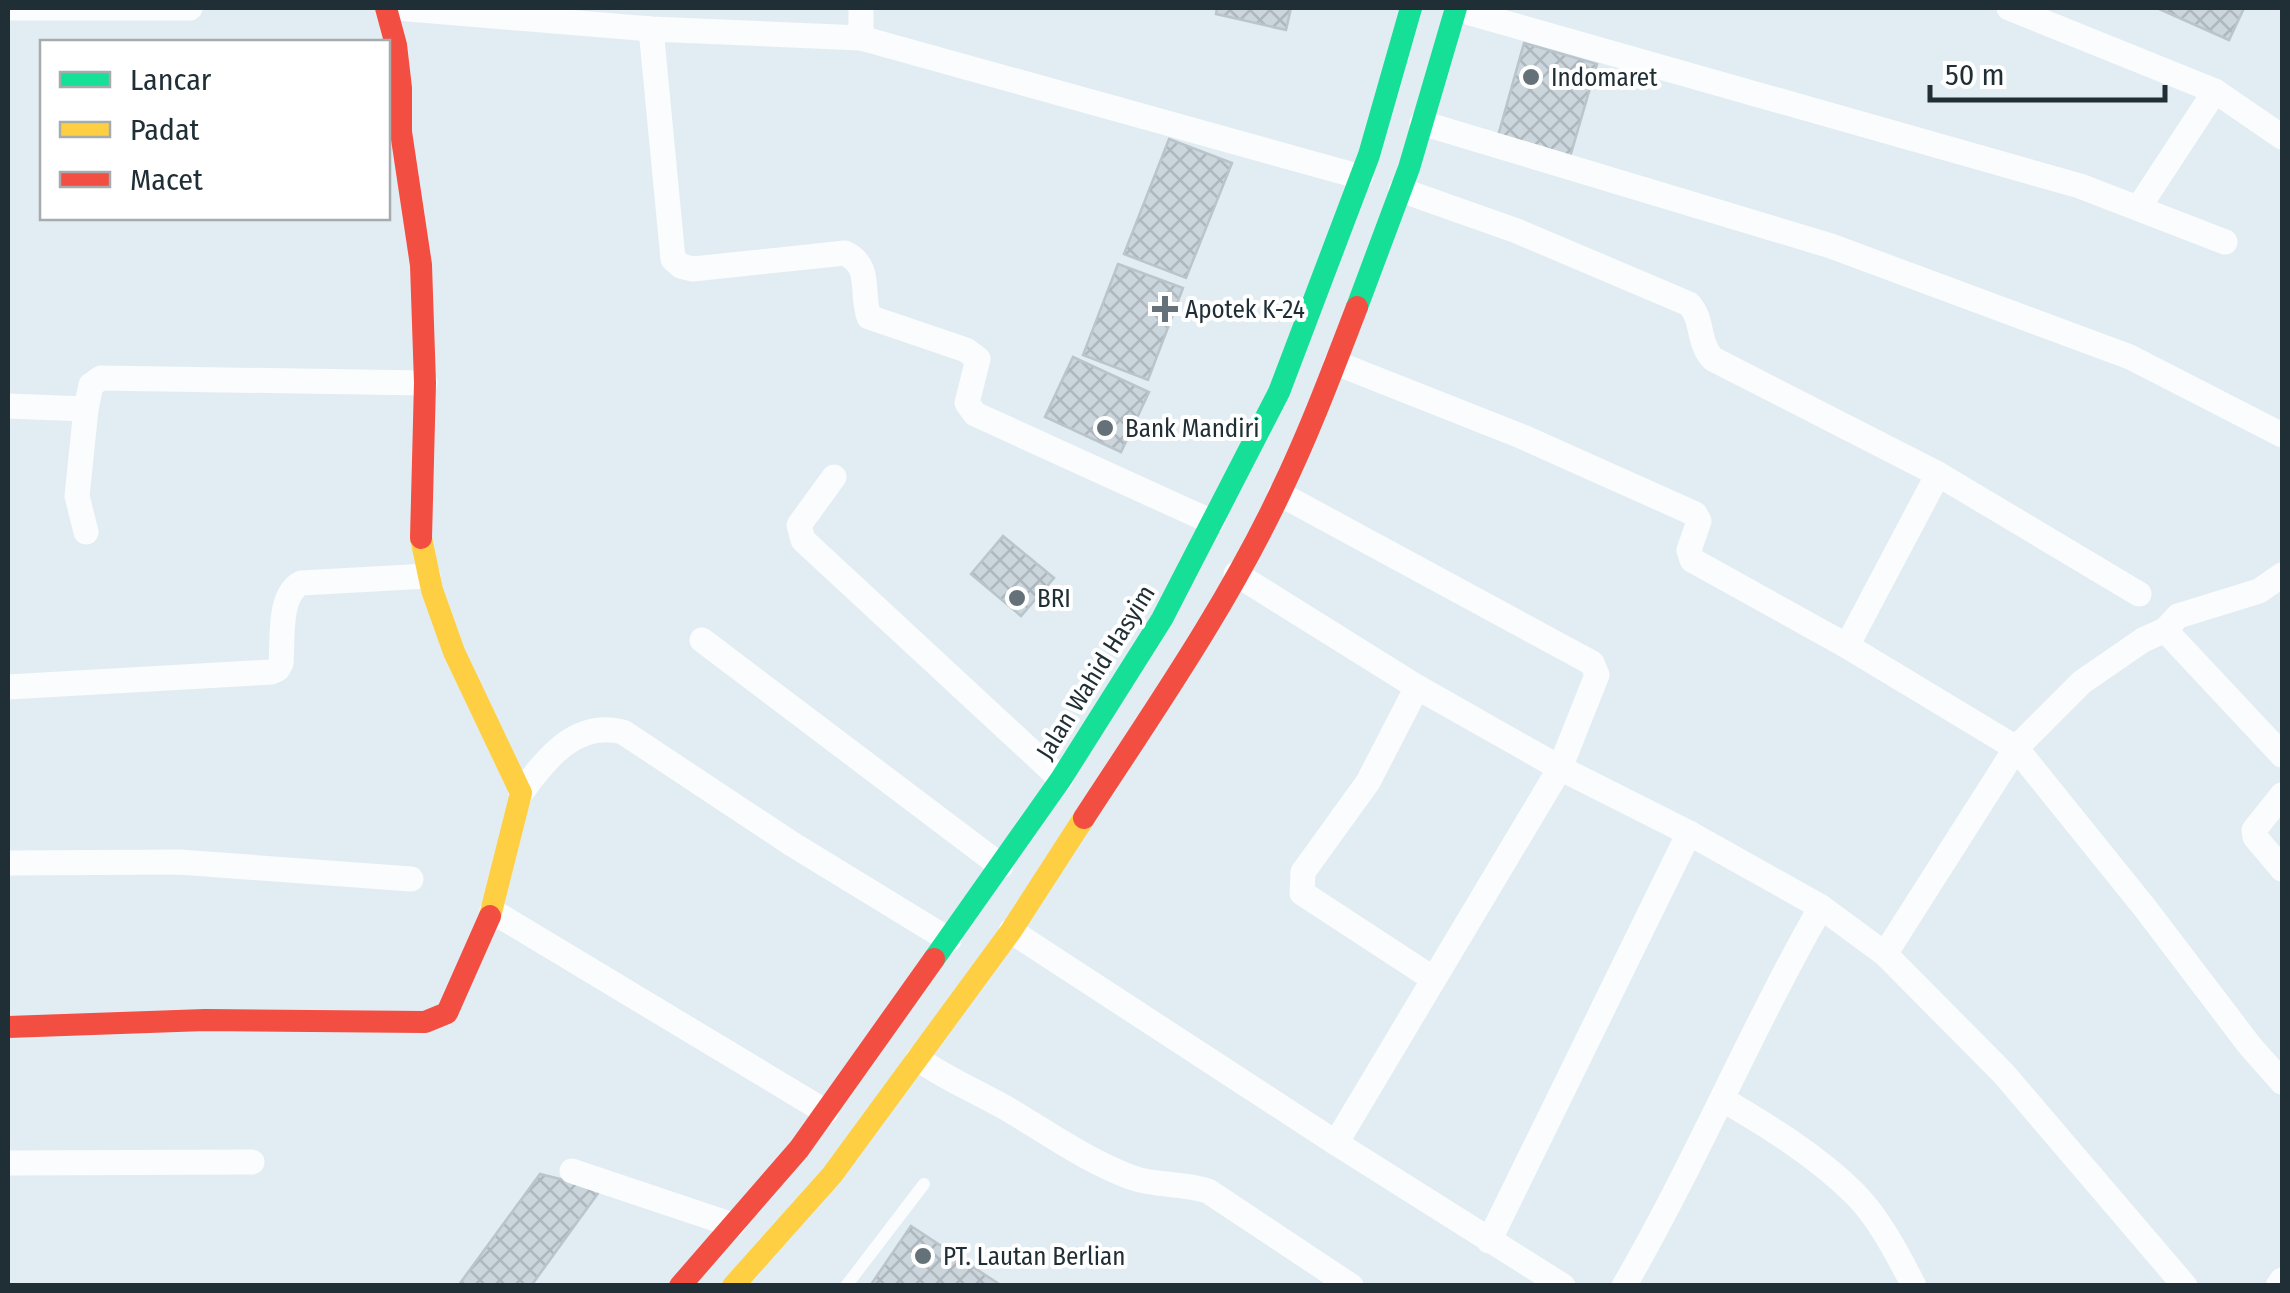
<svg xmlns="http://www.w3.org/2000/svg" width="2290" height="1293" font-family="'Fira Sans Condensed',sans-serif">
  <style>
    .building { fill: url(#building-cross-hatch); stroke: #bac4cb; stroke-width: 2.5 }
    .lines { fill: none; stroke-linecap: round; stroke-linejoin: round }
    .lane { stroke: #fbfcfd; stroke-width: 12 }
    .street { stroke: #fbfcfd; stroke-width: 25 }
    .fast { stroke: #16e098; stroke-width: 22 }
    .slow { stroke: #ffcf43; stroke-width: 22 }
    .jam { stroke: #f24e42; stroke-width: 22 }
    .poi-dot { fill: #647178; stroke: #fff; stroke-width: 4 }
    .labels { text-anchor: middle; stroke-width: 8; stroke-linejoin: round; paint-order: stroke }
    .poi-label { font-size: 25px; fill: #202e35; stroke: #fff; text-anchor: start }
    .street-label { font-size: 25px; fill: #202e35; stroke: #fff }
  </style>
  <defs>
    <pattern id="building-cross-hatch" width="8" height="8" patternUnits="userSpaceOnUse" patternTransform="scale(2.5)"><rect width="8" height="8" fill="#cbd5dc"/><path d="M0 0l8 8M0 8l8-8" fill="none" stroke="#aeb7bd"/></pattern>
  </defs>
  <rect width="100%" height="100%" fill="#e2edf3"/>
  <!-- building -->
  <g class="building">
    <polygon points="1217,8 1291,8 1286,30 1216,14"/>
    <polygon points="2157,8 2244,8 2229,40"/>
    <polygon points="1524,43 1597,64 1570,157 1498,136"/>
    <polygon points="1169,139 1232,163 1186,278 1124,254"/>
    <polygon points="1118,264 1183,288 1148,380 1083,355"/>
    <polygon points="1073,357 1149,392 1121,452 1045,417"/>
    <polygon points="1003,536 1054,578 1021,616 971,574"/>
    <polygon points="540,1174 601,1189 531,1286 458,1286"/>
    <polygon points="911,1226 1002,1286 870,1286"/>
  </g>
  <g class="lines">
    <!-- lane -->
    <polyline class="lane" points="846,1286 924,1184"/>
    <!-- street -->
    <g class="street">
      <polyline points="8,8 190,8"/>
      <polyline points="397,8 651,29 861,38 1361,177"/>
      <polyline points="861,8 861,38"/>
      <polyline points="2009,8 2215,91 2282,137"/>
      <polyline points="1456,9 2080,186 2225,242"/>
      <path d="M651,29l22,230 8,7 12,3 152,-16c28,14 15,39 24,64l97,33 12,9 -11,44 8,11 237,108"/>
      <polyline points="1422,123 1831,246 2130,357 2282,435"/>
      <path d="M1401,190l116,41 172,73c15,16 8,39 24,55l225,115 201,120"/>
      <polyline points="2139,207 2215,91"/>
      <polyline points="1336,363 1523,437 1695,514 1699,521 1689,550 1692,560 1847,646 2016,748 2145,908 2250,1046 2282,1082"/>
      <polyline points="8,406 86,409 77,496 86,532"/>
      <polyline points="86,409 91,385 101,378 425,383"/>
      <polyline points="834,477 799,525 803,540 1061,779"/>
      <polyline points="1236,574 1417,687 1560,768 1689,833 1821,907 1885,954 2003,1073 2185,1286"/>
      <polyline points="2165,630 2282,755"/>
      <polyline points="702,640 1001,866"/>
      <polyline points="1847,646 1938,474"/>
      <path d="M8,687l263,-15 7,-3 3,-6c2,-24 -3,-68 20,-80l127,-7"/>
      <polyline points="1417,687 1368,782 1303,872 1302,893 1432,978"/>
      <path d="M521,793c25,-35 55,-73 102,-61l169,112 157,96"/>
      <polyline points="2282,795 2254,830 2255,837 2282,869"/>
      <polyline points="8,863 179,862 411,879"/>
      <polyline points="492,911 826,1112"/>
      <polyline points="1011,931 1336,1143 1560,768 1597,675 1592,663 1280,494"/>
      <polyline points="1885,954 2016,748 2082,682 2143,640 2165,630 2178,616 2259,591 2282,575"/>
      <path d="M918,1059c30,21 62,34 93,52 40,24 78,51 122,67 23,8 51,5 75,13l143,95"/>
      <path d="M1722,1099c46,27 95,57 133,95 24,24 43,61 59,92"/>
      <polyline points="1336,1143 1563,1286"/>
      <polyline points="8,1163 252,1162"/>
      <polyline points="572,1171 733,1225"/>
      <polyline points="1489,1241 1689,833"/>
      <path d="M1624,1286c72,-124 126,-255 197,-379"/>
      <polyline points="2278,1286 2282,1280"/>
    </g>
    <!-- fast -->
    <g class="fast">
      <polyline points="1357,307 1409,168 1456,8"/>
      <polyline points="934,959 1061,779 1162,619 1279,392 1369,155 1411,8"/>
    </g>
    <!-- slow -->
    <g class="slow">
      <polyline points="421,538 432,590 454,652 521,793 490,916"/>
      <polyline points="733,1286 832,1175 1011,931 1084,818"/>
    </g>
    <!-- jam -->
    <g class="jam">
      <polyline points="386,8 396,45 401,88 401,132 421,265 425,383 421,538"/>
      <path d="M1084,818c69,-106 143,-212 197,-327 29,-60 52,-122 76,-184"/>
      <polyline points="8,1027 205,1020 425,1022 447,1013 490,916"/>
      <polyline points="680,1286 799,1149 934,959"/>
    </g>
  </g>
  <!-- markers -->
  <g class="poi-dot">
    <circle cx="1531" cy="77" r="10"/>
    <path d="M1160 294h10v10h10v10h-10v10h-10v-10h-10v-10h10z"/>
    <circle cx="1105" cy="428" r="10"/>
    <circle cx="1017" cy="598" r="10"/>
    <circle cx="923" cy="1256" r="10"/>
  </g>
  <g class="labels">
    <!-- poi labels -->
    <g class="poi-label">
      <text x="1551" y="86">Indomaret</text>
      <text x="1185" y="318">Apotek K-24</text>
      <text x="1125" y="437">Bank Mandiri</text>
      <text x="1037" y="607">BRI</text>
      <text x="943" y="1265">PT. Lautan Berlian</text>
    </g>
    <!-- street labels -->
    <g class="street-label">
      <text transform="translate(1095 672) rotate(-58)" y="9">Jalan Wahid Hasyim</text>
    </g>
  </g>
  <!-- border -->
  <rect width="2290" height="1293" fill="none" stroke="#202e35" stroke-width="20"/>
  <!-- legend -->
  <rect x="40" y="40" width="350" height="180" fill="#ffffff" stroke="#a6abae" stroke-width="2.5"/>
  <rect x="60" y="72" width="50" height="15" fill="#16e098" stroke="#a6abae" stroke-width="2.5"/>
  <text x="130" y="90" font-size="30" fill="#202e35">Lancar</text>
  <rect x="60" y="122" width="50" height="15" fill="#ffcf43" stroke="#a6abae" stroke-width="2.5"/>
  <text x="130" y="140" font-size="30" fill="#202e35">Padat</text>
  <rect x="60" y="172" width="50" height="15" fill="#f24e42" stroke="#a6abae" stroke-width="2.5"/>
  <text x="130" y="190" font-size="30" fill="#202e35">Macet</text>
  <!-- scale -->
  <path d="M1930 85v15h235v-15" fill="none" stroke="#202e35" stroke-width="5"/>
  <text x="1945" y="85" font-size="30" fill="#202e35" stroke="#ffffff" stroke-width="8" paint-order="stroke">50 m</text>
</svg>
